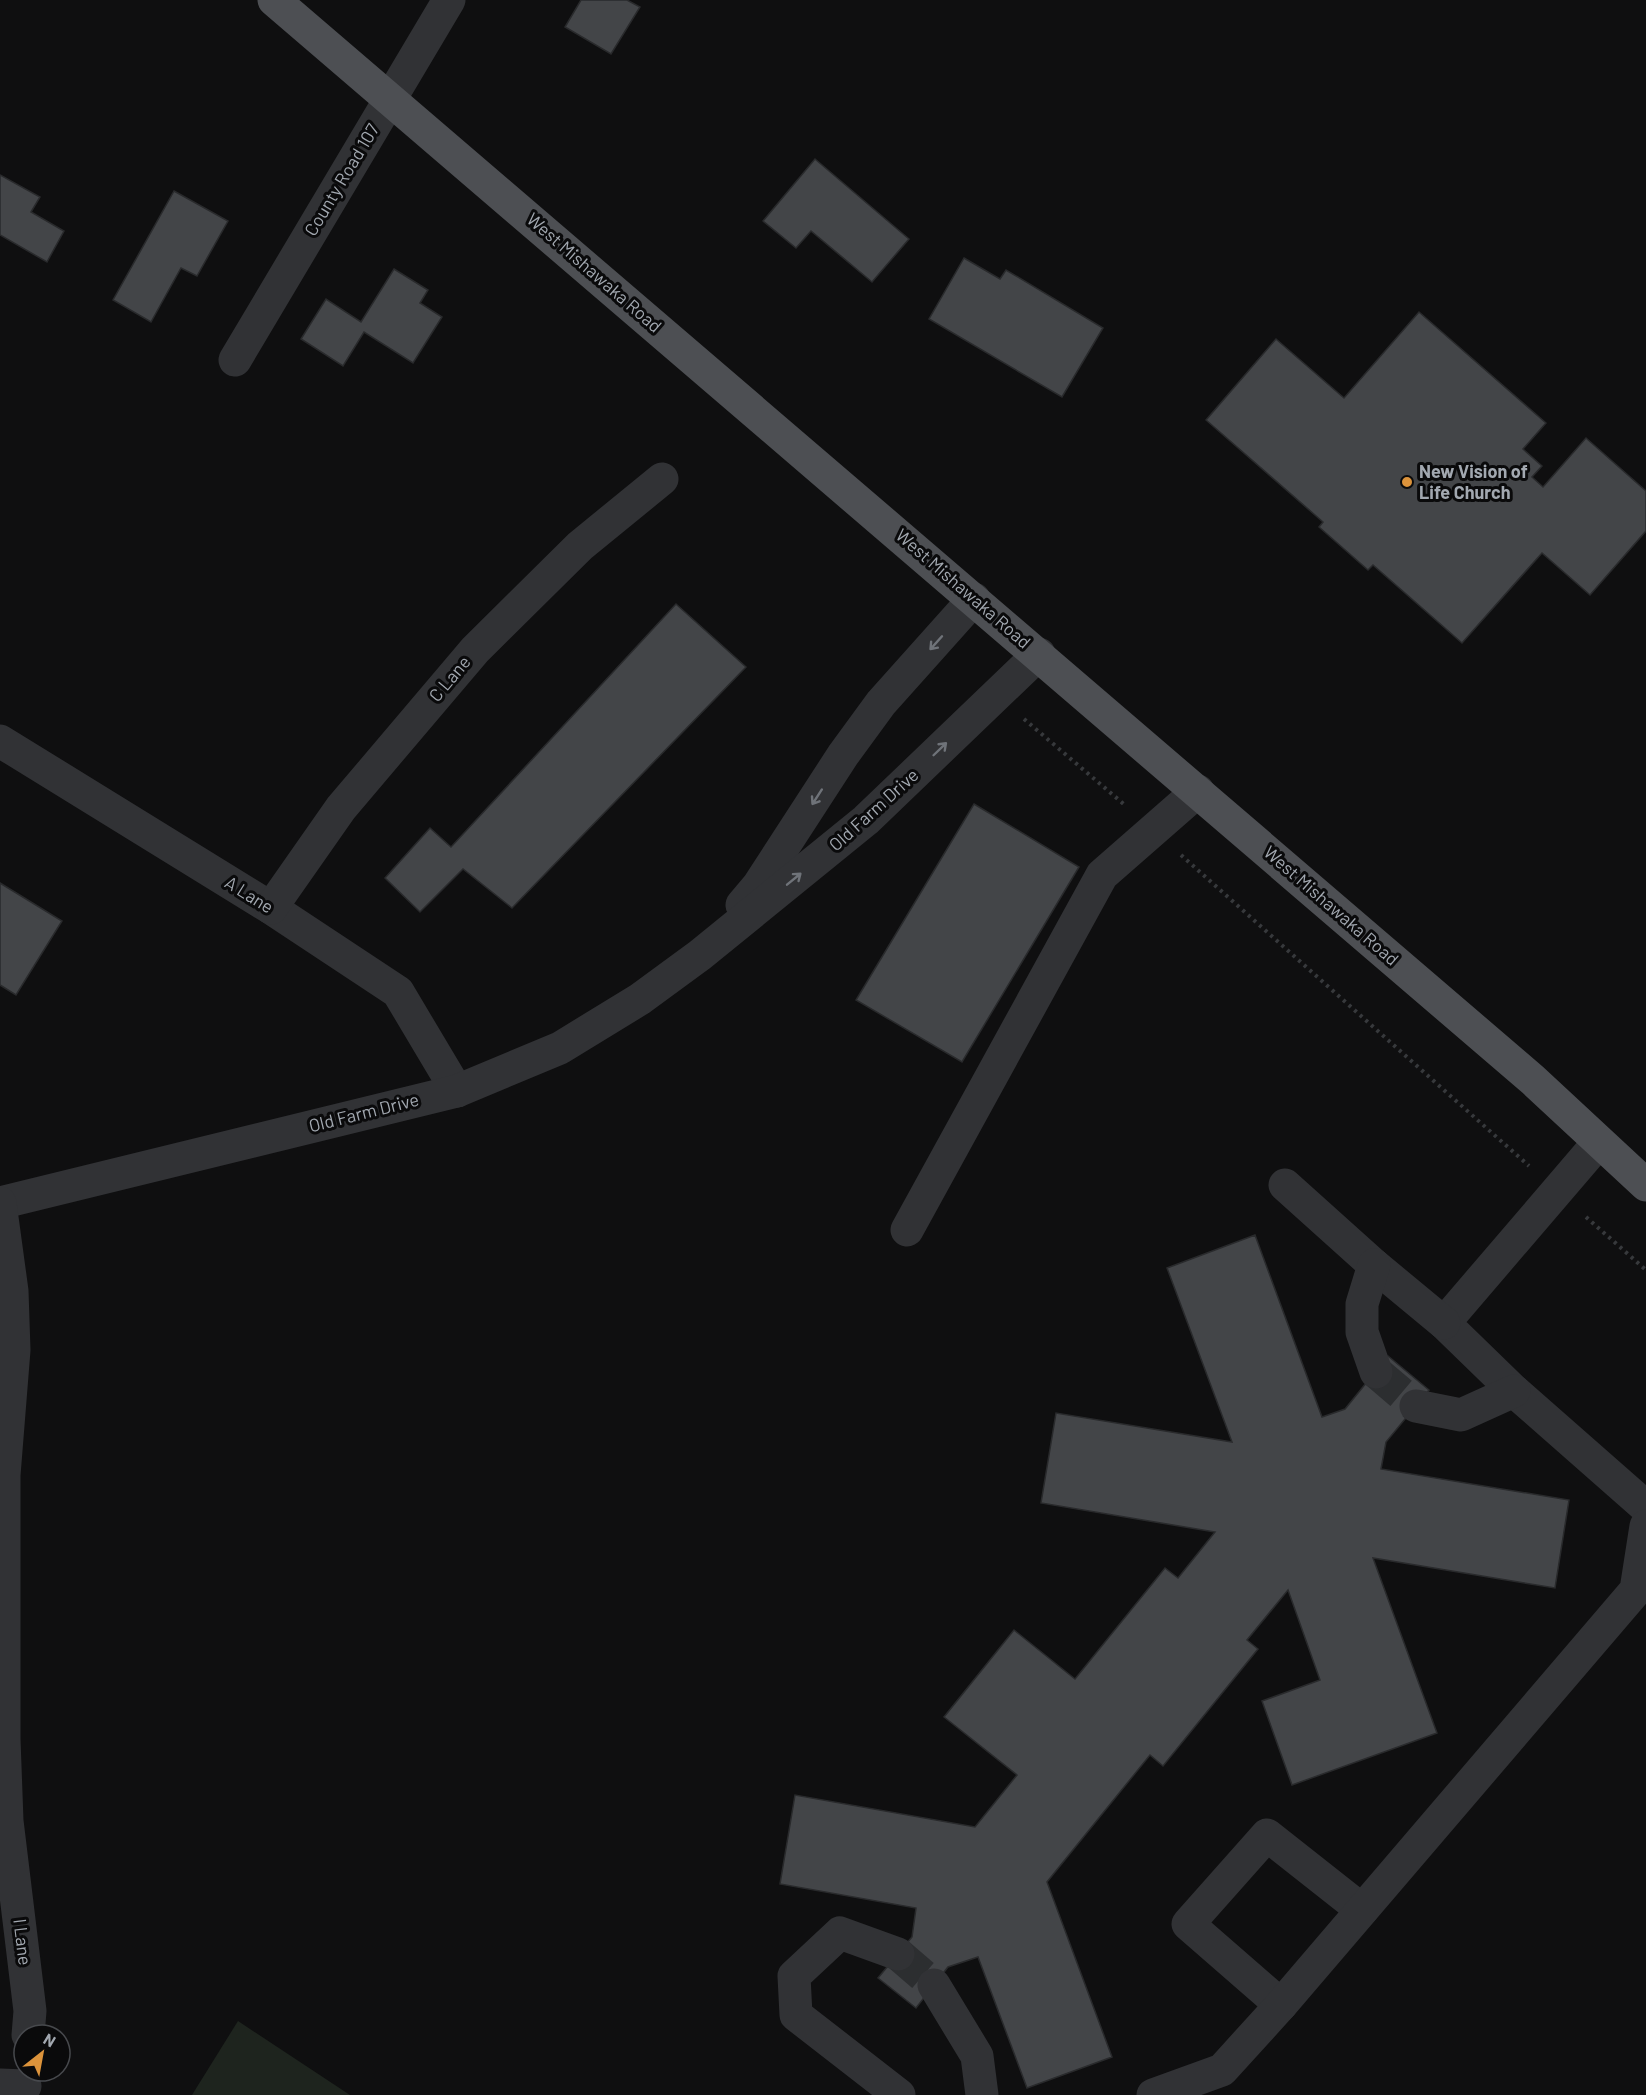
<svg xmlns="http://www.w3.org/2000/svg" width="1646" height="2095" font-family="Barlow,sans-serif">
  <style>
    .green { fill: #1e241e }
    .building { fill: #434548; stroke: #292a2c; stroke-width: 1.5 }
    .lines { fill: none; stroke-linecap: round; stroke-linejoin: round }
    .minor-tunnel { stroke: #2c2e30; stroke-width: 33; stroke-dasharray: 33 16; stroke-linecap: butt }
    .path { stroke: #37393c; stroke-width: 4; stroke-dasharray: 3 4.5; stroke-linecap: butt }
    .minor { stroke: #313235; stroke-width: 33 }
    .major { stroke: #4d4f53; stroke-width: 33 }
    .oneway { stroke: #6f7379 }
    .poi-dot { fill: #dc933b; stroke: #0a0a0b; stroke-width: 2 }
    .labels { text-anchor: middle; stroke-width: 6; stroke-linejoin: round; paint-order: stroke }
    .street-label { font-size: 18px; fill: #a2a8b0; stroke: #0a0a0b }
    .poi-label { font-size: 18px; font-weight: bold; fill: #a2a8b0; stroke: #0a0a0b; text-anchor: start }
  </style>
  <rect width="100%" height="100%" fill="#0f0f10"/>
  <!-- green -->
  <polygon class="green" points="238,2021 350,2095 192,2095"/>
  <!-- building -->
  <g class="building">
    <polygon points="581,0 627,0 640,7 611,54 565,27"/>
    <polygon points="815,159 909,239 872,282 811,231 796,248 763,221"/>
    <polygon points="0,175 40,197 31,212 64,231 47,262 0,235"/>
    <polygon points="174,191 228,221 197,276 181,268 151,322 113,300"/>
    <polygon points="964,258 1000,279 1006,270 1103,328 1062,397 929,319"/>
    <polygon points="394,269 428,290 420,303 442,317 413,363 364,332 343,366 301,339 326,299 361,322"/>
    <polygon points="1419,312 1546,423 1523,449 1542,466 1532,477 1543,487 1586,438 1646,491 1646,531 1590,595 1542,553 1462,643 1373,565 1368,570 1319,527 1323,522 1206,420 1276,339 1344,398"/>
    <polygon points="676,604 746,667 512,908 463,869 420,912 385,878 430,828 451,847"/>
    <polygon points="974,804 1079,867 962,1062 856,1000"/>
    <polygon points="0,883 62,921 16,995 0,985"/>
    <polygon points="1255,1235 1322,1417 1345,1409 1388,1356 1429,1390 1386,1442 1381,1469 1569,1500 1555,1588 1373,1558 1437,1733 1292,1785 1262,1701 1320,1680 1288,1590 1247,1640 1258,1649 1163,1766 1150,1755 1047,1882 1112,2057 1027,2088 978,1957 948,1967 916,2008 878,1978 912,1937 916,1908 780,1884 795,1795 975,1827 1017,1775 944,1717 1014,1630 1075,1679 1165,1568 1178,1578 1215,1532 1041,1503 1056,1413 1232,1442 1167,1268"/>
  </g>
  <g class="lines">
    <!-- minor-tunnel -->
    <g class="minor-tunnel">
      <polyline points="1376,1372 1416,1406"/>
      <polyline points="898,1954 934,1985"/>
    </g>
    <!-- path -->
    <g class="path">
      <polyline points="1024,719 1126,806"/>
      <polyline points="1181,855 1529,1166"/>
      <polyline points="1586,1217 1646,1270"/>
    </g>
    <!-- minor -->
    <g class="minor">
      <polyline points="235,360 449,0"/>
      <polyline points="0,741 271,908 398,992 457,1091"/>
      <polyline points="742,905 758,886 843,755 881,703 974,599"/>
      <polyline points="271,908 341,808 475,650 580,546 662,479"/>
      <polyline points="1599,1142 1444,1323 1514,1391 1646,1507"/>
      <polyline points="1285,1185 1374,1265 1444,1323"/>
      <polyline points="0,1203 457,1091 560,1048 640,999 700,955 866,820 1039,654"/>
      <polyline points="0,1203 12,1291 14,1350 4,1475 4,1739 7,1821 30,2011 28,2035"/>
      <polyline points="907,1230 1102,875 1198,791"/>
      <polyline points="1374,1265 1362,1304 1362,1332 1376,1372"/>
      <polyline points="1416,1406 1461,1415 1514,1391"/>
      <polyline points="898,1954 840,1933 794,1976 796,2015 899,2095"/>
      <polyline points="934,1985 977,2056 982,2095"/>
      <polyline points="1281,2005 1188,1924 1267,1835 1362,1910"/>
      <polyline points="0,2085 25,2086"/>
      <polyline points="1153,2095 1222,2070 1281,2005 1636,1590 1646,1526"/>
    </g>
    <!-- major -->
    <polyline class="major" points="274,0 1533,1080 1646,1185"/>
  </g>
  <!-- one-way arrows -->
  <defs><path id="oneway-shaft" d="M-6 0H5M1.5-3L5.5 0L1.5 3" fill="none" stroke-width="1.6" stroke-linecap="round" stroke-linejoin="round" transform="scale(1.5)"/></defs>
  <g class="oneway">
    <use href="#oneway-shaft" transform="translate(936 643) rotate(132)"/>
    <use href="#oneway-shaft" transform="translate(940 749) rotate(-44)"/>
    <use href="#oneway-shaft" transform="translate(817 797) rotate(123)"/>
    <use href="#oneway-shaft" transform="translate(794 879) rotate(-39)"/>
  </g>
  <!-- markers -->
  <circle class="poi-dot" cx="1407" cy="482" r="6"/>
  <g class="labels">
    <!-- street labels -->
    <g class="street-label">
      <text transform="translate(342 180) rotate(-59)" y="6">County Road 107</text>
      <text transform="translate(594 273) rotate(41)" y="6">West Mishawaka Road</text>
      <text transform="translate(963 589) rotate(41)" y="6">West Mishawaka Road</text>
      <text transform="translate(450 679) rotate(-50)" y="6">C Lane</text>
      <text transform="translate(874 810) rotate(-42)" y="6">Old Farm Drive</text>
      <text transform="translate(249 895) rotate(32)" y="6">A Lane</text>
      <text transform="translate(1331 906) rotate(41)" y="6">West Mishawaka Road</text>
      <text transform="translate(364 1113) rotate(-14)" y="6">Old Farm Drive</text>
      <text transform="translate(22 1942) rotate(83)" y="6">I Lane</text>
    </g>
    <!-- poi labels -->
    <g class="poi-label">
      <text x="1419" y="478">New Vision of<tspan x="1419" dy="21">Life Church</tspan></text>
    </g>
  </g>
  <!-- north arrow -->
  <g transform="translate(42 2053) rotate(31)"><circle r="28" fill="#0a0a0b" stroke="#47494d" stroke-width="1.5"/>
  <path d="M0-4.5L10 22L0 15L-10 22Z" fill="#dc933b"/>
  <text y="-9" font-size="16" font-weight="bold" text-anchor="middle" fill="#a2a8b0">N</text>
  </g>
</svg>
